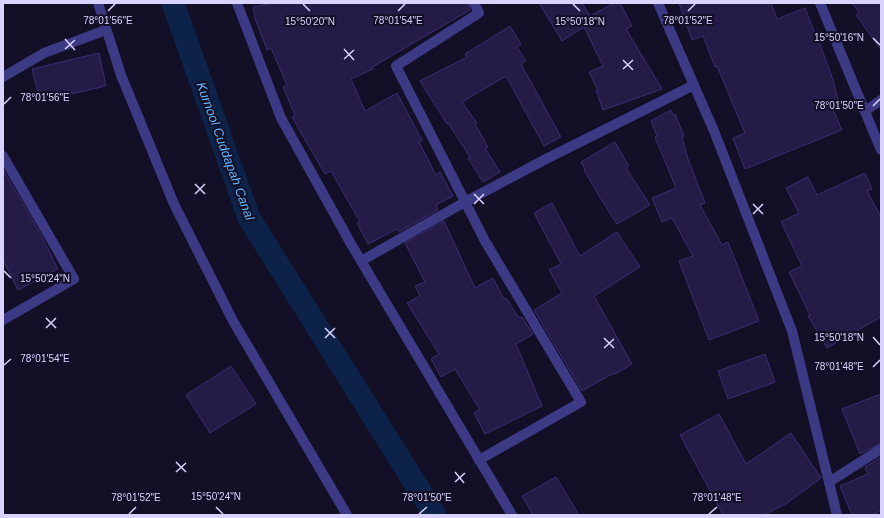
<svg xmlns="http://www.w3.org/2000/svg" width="884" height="518" font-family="Arial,sans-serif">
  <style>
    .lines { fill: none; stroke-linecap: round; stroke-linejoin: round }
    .canal { stroke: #0c2248; stroke-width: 23 }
    .building { fill: #241b47; stroke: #3b2d73 }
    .minor { stroke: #3d3a85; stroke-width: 10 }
    .ticks { fill: none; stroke: #d9d4ff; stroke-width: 1.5 }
    .labels { text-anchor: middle; stroke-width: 4; stroke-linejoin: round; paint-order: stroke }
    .water-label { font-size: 13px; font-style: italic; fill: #62b6ff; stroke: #130f26 }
    .ticks-label { font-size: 10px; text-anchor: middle; fill: #d9d4ff; stroke: #130f26; stroke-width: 4; stroke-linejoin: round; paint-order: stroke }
  </style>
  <rect width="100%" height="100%" fill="#130f26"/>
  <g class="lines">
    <!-- canal -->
    <polyline class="canal" points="173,3 249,218 435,515"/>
  </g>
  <!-- building -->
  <g class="building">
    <polygon points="272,3 468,3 470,10 372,67 373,69 351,79 365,111 397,93 422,140 419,142 436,175 440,172 453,196 436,205 438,210 399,232 397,229 368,244 357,223 360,222 331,171 325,174 292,117 295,115 283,87 287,85 271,48 267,50 255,18 253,7"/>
    <polygon points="539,3 582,3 590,16 614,3 620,3 632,26 626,29 662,89 603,110 596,90 598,90 589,72 603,66 584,27 562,41"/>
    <polygon points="679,3 771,3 777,19 805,8 815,34 816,33 833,80 839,103 831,105 842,130 745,169 733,138 745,133 717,66 715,67 703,36 692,40"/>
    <polygon points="852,3 881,3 881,50 856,15 859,12"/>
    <polygon points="510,26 521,44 517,47 526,61 521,64 561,137 544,146 506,76 462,102 477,123 475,124 488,147 485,148 500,172 483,182 468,158 470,157 448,123 447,124 420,81 467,57 465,54"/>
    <polygon points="99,53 106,86 40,101 32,69"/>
    <polygon points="671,110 673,115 675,114 684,136 682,137 688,159 705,203 700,205 722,245 728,242 759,321 709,340 679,261 693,256 672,218 662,222 652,198 676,188 655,137 657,136 651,121"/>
    <polygon points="615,142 629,166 626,168 650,205 617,224 599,196 584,170 585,169 581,162"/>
    <polygon points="3,169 40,233 58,269 18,290 3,260"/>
    <polygon points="865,173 872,189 867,191 881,217 881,317 827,348 808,316 810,315 789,272 802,266 781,222 799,213 786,188 808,177 817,195"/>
    <polygon points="552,203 580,256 617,232 640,267 594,296 632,364 615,374 614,373 582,391 534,310 562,293 549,270 561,264 534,213"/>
    <polygon points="444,221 475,288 493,278 504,299 506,298 519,318 522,317 533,334 516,344 542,406 485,434 474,413 480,410 455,369 441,377 431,359 439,354 407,303 420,296 415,286 425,282 405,243"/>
    <polygon points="765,354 775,382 728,399 718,371"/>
    <polygon points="231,366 256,404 210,433 186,395"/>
    <polygon points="881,394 881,443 860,454 842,409"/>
    <polygon points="719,414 746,464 791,433 821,478 787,503 764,515 723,515 680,435"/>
    <polygon points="881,457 881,511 871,515 852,515 840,486 868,474 865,467"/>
    <polygon points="556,477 579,515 533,515 522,496"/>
  </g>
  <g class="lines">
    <!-- minor -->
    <g class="minor">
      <polyline points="98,3 121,75 174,204 233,321 347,515"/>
      <polyline points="237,3 281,118 351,244 512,515"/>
      <polyline points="474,3 479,13 396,66 485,241 581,402 479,460"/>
      <polyline points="658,3 714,131 792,331 837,515"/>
      <polyline points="820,3 881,150"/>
      <polyline points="3,77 44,53 106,30"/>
      <polyline points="865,111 881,100"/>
      <polyline points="3,156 74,279 3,320"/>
      <polyline points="361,261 465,202 548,158 694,85"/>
      <polyline points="829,482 881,449"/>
    </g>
  </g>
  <!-- ticks -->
  <path class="ticks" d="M303,4l7,7M573,4l7,7M108,11l7,-7M398,11l7,-7M688,11l7,-7M873,38l7,7M65,39l10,11M65,49l10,-9M344,49l10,11M344,59l10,-9M623,60l10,10M623,69l10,-9M4,104l7,-7M873,106l7,-7M195,184l10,10M195,194l10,-10M474,194l10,10M474,204l10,-10M753,204l10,10M753,214l10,-10M4,271l7,7M46,318l10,10M46,328l10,-10M325,328l10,10M873,337l7,8M325,338l10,-10M604,338l10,10M604,348l10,-9M4,365l7,-6M873,367l7,-7M176,462l10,10M176,472l10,-9M455,472l9,11M455,482l10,-9M216,507l7,7M129,514l7,-7M419,514l8,-7M709,514l8,-7"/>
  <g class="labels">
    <!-- water labels -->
    <g class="water-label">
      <text transform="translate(226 151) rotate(70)" y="5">Kurnool Cuddapah Canal</text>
    </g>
  </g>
  <g class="ticks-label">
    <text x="398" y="24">78°01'54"E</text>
    <text x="688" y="24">78°01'52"E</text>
    <text x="108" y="24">78°01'56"E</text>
    <text x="310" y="25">15°50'20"N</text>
    <text x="580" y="25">15°50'18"N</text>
    <text x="839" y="41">15°50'16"N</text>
    <text x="45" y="101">78°01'56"E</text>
    <text x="839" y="109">78°01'50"E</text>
    <text x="45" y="282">15°50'24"N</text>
    <text x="839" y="341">15°50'18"N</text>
    <text x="45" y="362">78°01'54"E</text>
    <text x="839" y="370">78°01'48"E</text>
    <text x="216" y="500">15°50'24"N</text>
    <text x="136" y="501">78°01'52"E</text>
    <text x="427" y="501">78°01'50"E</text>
    <text x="717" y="501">78°01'48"E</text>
  </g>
  <!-- border -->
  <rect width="884" height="518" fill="none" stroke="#d9d4ff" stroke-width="8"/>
</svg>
